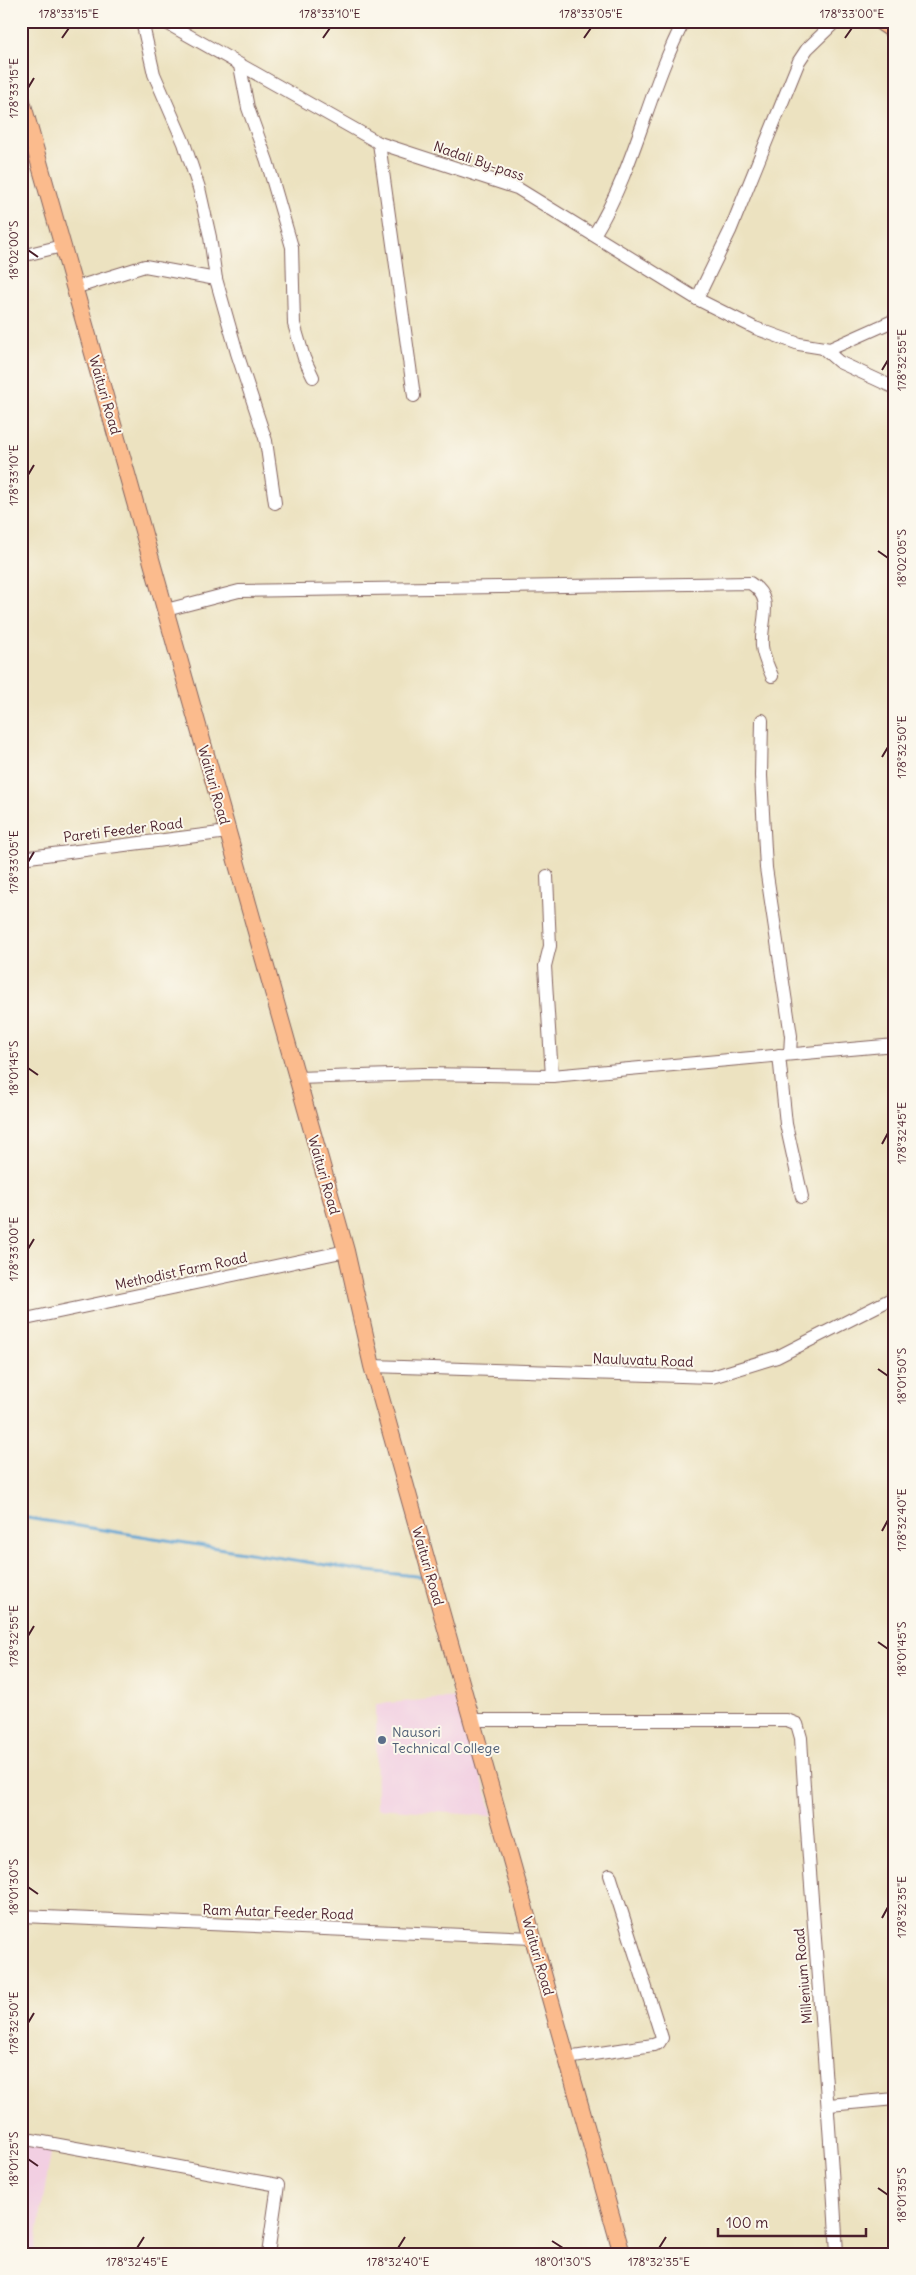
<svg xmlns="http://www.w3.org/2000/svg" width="916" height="2275" font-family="Delius,sans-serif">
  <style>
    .built { fill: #f2cfe2 }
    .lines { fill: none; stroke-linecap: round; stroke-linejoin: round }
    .stream { stroke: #5ea3d3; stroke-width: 3 }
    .minor-casing { stroke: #83635f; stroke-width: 14 }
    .major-casing { stroke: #83635f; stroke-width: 18 }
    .minor { stroke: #fff; stroke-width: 12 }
    .major { stroke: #fbbb8d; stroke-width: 16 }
    .ticks { fill: none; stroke: #4a1f2b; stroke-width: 2 }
    .service-dot { fill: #5c6f8a; stroke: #fbf7ec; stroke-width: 2 }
    .labels { text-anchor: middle; stroke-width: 4; stroke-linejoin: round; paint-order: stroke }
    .street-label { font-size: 14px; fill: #4a1f2b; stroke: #fbf7ec }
    .service-label { font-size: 14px; fill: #4e5e75; stroke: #fbf7ec; text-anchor: start }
    .neatline { fill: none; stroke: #4a1f2b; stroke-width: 2 }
    .ticks-label { font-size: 12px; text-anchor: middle; fill: #4a1f2b }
  </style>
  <rect width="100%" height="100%" fill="#fbf7ec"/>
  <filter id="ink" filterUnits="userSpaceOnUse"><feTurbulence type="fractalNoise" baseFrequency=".02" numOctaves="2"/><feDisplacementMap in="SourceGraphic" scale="10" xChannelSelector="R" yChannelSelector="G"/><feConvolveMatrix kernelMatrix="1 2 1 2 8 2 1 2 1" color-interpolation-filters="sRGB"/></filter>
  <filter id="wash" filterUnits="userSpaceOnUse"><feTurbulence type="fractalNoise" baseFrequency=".0096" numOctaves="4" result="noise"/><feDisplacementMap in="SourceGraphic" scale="20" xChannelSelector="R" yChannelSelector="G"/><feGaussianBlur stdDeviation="1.12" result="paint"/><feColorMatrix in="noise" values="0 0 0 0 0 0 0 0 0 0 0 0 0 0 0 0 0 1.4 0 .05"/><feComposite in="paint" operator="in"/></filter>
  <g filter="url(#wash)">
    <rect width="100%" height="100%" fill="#ece2c0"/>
    <!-- built -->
    <g class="built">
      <polygon points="458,1697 493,1816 377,1808 376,1704"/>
      <polygon points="21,2142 52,2147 34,2254 21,2254"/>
    </g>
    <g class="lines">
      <!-- stream -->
      <polyline class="stream" points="21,1517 358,1570 425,1577"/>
    </g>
  </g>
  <g filter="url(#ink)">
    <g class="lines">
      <defs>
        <g id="minor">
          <polyline points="142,21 154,74 184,143 199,188 210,237 216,279 237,353 266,441 275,503"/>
          <polyline points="163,21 379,143 517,188 697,299 755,328 799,344 830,349 895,320"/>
          <polyline points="240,66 248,108 267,161 292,247 294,324 304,358 313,377"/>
          <polyline points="379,143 414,396"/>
          <path d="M594,235c41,-66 54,-145 90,-214"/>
          <polyline points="21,256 62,246"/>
          <polyline points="74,288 145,266 216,279"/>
          <polyline points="697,299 730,231 799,61 807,49 836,21"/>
          <polyline points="824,349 839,362 895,388"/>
          <path d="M166,610l73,-19 511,-8c26,16 10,38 12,63 1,11 6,20 10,30"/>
          <polyline points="762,720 761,776 766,868 791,1036 790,1054"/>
          <polyline points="21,858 228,832"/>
          <polyline points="547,876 550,946 545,966 552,1076"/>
          <polyline points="779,1055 786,1124 802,1197"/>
          <polyline points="297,1078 424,1074 552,1076 895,1045"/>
          <polyline points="21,1320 346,1251"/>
          <polyline points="372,1366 712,1377 777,1357 895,1297"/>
          <path d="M472,1720h315l10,4 4,14c10,172 27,344 36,516"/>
          <polyline points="21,1916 533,1938"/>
          <polyline points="567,2058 653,2045 659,2043 662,2038 610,1875"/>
          <polyline points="829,2105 895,2099"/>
          <polyline points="21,2138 278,2185 268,2254"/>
        </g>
        <g id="major">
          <polyline points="879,21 895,32"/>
          <polyline points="21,98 346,1251 372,1366 622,2254"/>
        </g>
      </defs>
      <!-- minor casing -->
      <use href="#minor" class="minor-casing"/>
      <!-- major casing -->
      <use href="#major" class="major-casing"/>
      <!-- minor -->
      <use href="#minor" class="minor"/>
      <!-- major -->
      <use href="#major" class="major"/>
    </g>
  </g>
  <!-- ticks -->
  <path class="ticks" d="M62,38l7,-10M323,38l7,-10M584,38l7,-10M845,38l7,-10M28,88l6,-10M28,250l10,7M882,370l6,-10M28,475l6,-10M878,551l10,7M882,757l6,-10M28,862l6,-10M28,1068l10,7M882,1144l6,-11M28,1249l6,-10M878,1369l10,7M882,1531l6,-11M28,1636l6,-10M878,1642l10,7M28,1887l10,7M882,1918l6,-11M28,2023l6,-10M28,2159l10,7M878,2188l10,7M552,2241l11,7M137,2248l7,-11M398,2248l7,-11M659,2248l7,-11"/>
  <!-- markers -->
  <circle class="service-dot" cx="382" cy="1740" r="5"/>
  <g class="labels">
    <!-- street labels -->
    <g class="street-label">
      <text transform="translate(479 161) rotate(19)" y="5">Nadali By-pass</text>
      <text transform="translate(105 395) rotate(74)" y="5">Waituri Road</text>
      <text transform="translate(214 785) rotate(74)" y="5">Waituri Road</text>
      <text transform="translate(123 830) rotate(-7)" y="5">Pareti Feeder Road</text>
      <text transform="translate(324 1175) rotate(74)" y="5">Waituri Road</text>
      <text transform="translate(181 1271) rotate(-12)" y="5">Methodist Farm Road</text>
      <text transform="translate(643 1360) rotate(2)" y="5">Nauluvatu Road</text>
      <text transform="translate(428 1566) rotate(74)" y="5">Waituri Road</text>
      <text transform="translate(278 1912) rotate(2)" y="5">Ram Autar Feeder Road</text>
      <text transform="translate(538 1956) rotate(74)" y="5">Waituri Road</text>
      <text transform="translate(803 1976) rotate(-95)" y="5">Millenium Road</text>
    </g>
    <!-- service labels -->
    <g class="service-label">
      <text x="392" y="1737">Nausori<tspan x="392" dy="16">Technical College</tspan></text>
    </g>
  </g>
  <!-- margin -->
  <rect width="916" height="2275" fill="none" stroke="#fbf7ec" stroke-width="55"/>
  <!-- scale -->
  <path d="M718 2228v8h148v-8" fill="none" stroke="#4a1f2b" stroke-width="2.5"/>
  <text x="726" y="2228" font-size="15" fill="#4a1f2b" stroke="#fbf7ec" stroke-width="4" paint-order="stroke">100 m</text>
  <rect x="28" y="28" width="860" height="2220" class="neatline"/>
  <g class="ticks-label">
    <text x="69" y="18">178°33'15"E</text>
    <text x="330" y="18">178°33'10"E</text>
    <text x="591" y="18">178°33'05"E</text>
    <text x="852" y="18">178°33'00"E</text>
    <text transform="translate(14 88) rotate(-90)" y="4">178°33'15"E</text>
    <text transform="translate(14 250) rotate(-90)" y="4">18°02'00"S</text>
    <text transform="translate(902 360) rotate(-90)" y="4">178°32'55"E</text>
    <text transform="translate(14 475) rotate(-90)" y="4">178°33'10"E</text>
    <text transform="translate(902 558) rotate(-90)" y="4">18°02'05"S</text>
    <text transform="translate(902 747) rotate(-90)" y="4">178°32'50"E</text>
    <text transform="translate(14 862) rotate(-90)" y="4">178°33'05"E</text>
    <text transform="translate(14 1068) rotate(-90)" y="4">18°01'45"S</text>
    <text transform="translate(902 1133) rotate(-90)" y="4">178°32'45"E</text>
    <text transform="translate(14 1249) rotate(-90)" y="4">178°33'00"E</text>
    <text transform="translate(902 1376) rotate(-90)" y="4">18°01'50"S</text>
    <text transform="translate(902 1520) rotate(-90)" y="4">178°32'40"E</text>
    <text transform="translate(14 1636) rotate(-90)" y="4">178°32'55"E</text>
    <text transform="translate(902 1649) rotate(-90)" y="4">18°01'45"S</text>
    <text transform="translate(14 1887) rotate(-90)" y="4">18°01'30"S</text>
    <text transform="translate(902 1907) rotate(-90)" y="4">178°32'35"E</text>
    <text transform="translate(14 2023) rotate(-90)" y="4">178°32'50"E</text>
    <text transform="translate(14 2159) rotate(-90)" y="4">18°01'25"S</text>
    <text transform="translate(902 2195) rotate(-90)" y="4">18°01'35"S</text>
    <text x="137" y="2266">178°32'45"E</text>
    <text x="398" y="2266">178°32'40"E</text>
    <text x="563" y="2266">18°01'30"S</text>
    <text x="659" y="2266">178°32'35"E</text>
  </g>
</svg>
